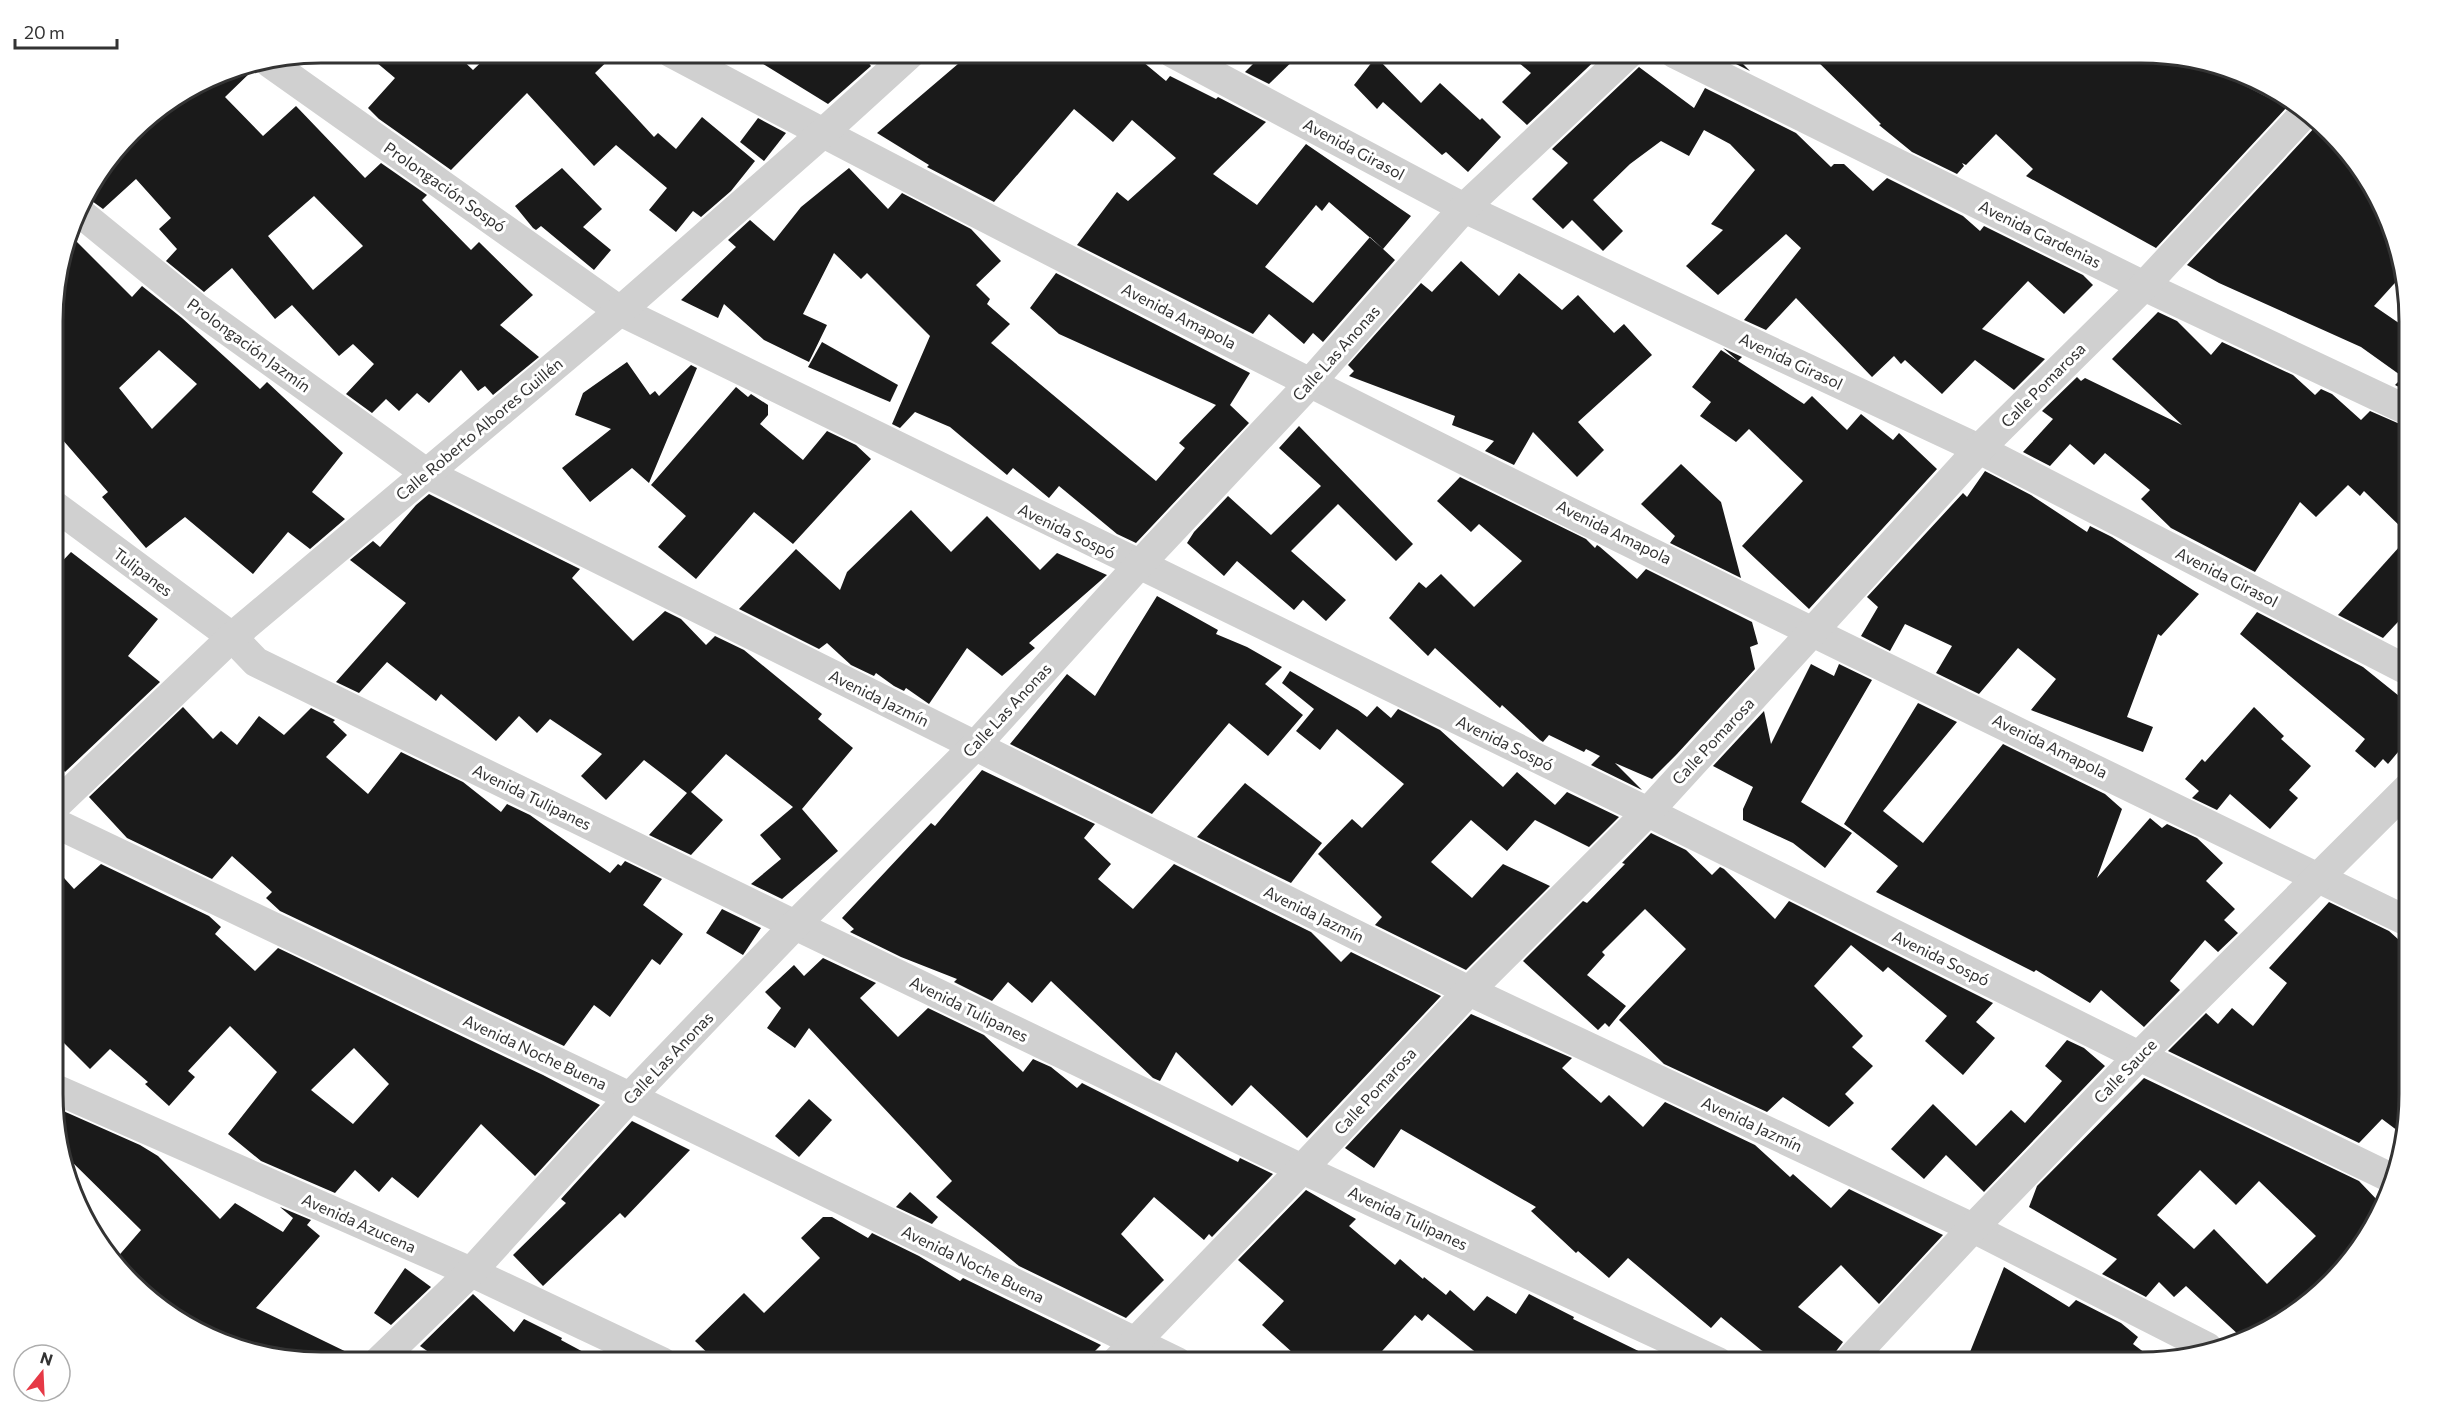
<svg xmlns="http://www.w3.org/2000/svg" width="2462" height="1415" font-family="Commissioner,sans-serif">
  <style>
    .building { fill: #1a1a1a; fill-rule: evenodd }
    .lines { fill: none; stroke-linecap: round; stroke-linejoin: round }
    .minor { stroke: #d0d0d0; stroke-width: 30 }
    .labels { text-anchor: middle; stroke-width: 6; stroke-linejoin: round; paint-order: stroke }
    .street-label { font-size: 16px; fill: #333; stroke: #fff }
    .rim { fill: none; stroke: #333; stroke-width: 3 }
  </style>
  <rect width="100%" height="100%" fill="#fff"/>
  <!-- building -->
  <g class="building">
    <polygon points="364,52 454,52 473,70 492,52 496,52 506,64 519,52 617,52 595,73 654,137 658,133 676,149 702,117 755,161 731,191 701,217 693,211 676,232 649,210 667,188 616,145 594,166 527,93 451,170 379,119 368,108 395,78"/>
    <polygon points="744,52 860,52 871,66 828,104"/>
    <polygon points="972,52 1131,52 1166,81 1170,76 1216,99 1218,97 1266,122 1213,174 1257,205 1306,144 1411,216 1383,249 1329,202 1322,211 1316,205 1265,267 1313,303 1370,237 1395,260 1323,342 1313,333 1304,344 1269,314 1253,334 1077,245 1117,192 1128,201 1176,158 1132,120 1113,142 1074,109 994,202 927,167 929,165 877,133"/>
    <polygon points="1265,52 1302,52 1269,84 1245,72"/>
    <polygon points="1506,52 1604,52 1527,125 1502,102 1531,73"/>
    <polygon points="1725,52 1731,52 1750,71 1722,57"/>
    <polygon points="1808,52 2142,52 2192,59 2287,107 2156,248 2026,176 2033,169 1996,134 1966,165 1962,163 1964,166 1957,174 1912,152 1879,125 1881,124"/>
    <polygon points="1376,57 1421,103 1440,83 1480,120 1482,118 1501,137 1468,172 1446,152 1442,155 1383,102 1377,109 1354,85"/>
    <path d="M254,66v3l-29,28 38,39 33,-30 69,72 16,-15 46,32 -5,5 49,50 8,-8 54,53 -33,30 39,32 -46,38 -8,-9 -7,5 -17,-21 -32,33 -12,-10 -18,18 -13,-12 -14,14 -26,-19 28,-30 -21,-20 -14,12 -47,-51 -17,14 -43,-51 -28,24 -38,-31 11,-12 -18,-20 12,-11 -35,-39 -33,30 -18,-13 59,-77 74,-46zM314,196l49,50 -50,44 -45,-54z"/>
    <polygon points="1639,67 1694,108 1705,88 1796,133 1831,167 1834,164 1844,164 1873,191 1887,178 1963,216 1980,231 1984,226 2083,275 2093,285 2064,314 2028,281 1982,329 2045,359 2014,390 1975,360 1942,394 1905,360 1901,364 1894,356 1872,377 1796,298 1766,330 1744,320 1801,248 1786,234 1718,295 1686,266 1723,230 1711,224 1755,170 1730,144 1704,130 1689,156 1661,141 1630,164 1593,200 1623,231 1603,251 1572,220 1563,229 1532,199 1568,163 1552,149"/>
    <polygon points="758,118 786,133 764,161 740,142"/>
    <polygon points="2316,126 2364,172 2395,235 2403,274 2374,306 2409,330 2409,392 2395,385 2403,377 2361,347 2219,283 2187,265"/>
    <polygon points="562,168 602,209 583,227 611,250 594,270 541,226 536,230 533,228 515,206"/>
    <polygon points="849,168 888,209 902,193 971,229 1001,261 976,285 990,299 987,304 1010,324 991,343 1156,481 1185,448 1179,443 1216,405 1059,334 1030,308 1056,273 1250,373 1230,405 1249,423 1136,543 1117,534 1059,486 1049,498 1013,468 1007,475 950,427 915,412 900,428 892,424 930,336 867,273 861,279 834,253 803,314 827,325 809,362 764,340 724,304 718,318 681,300 736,247 728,240 750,220 774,241 801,207"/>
    <path d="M72,229l6,4 -5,5 59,59 10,-11 40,32 78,71 7,-7 76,71 -31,39 33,27 -35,30 -22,-17 -35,42 -68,-57 -39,31 -44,-51 6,-5 -53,-61v-145zM159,350l38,34 -45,45 -33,-41z"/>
    <polygon points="1461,261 1499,296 1519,273 1562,310 1578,295 1614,333 1624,324 1652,355 1578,422 1604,450 1577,477 1533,432 1514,465 1485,451 1494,441 1452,425 1455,416 1349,376 1354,371 1348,365 1421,283 1432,292"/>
    <polygon points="2158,312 2177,321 2211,355 2222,342 2293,375 2315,395 2321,389 2332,394 2361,420 2370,411 2409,428 2409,535 2364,491 2360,496 2348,485 2316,517 2300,502 2255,572 2171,528 2141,499 2150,490 2105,453 2094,465 2070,444 2050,466 2023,452 2053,419 2042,411 2077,377 2081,381 2085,378 2182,425 2112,359"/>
    <polygon points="822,342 898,385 890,402 808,367"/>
    <polygon points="1723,348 1742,357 1738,361 1804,404 1812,396 1847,430 1861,414 1893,440 1899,433 1937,469 1809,609 1742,546 1803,481 1749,429 1736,442 1700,416 1711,402 1692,387 1721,350 1738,361"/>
    <polygon points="627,362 650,395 655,391 659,396 691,365 697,368 649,483 632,468 590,502 562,468 611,429 575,415 583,393"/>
    <polygon points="736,387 748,397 751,394 768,405 768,415 760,424 803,460 827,431 856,445 871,459 793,544 754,512 696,579 658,547 686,516 651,485"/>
    <polygon points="1299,426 1413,544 1396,561 1338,504 1291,551 1346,600 1326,621 1303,600 1294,610 1237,561 1224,576 1187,543 1194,532 1228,496 1271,535 1321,486 1279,448"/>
    <polygon points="1681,464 1721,502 1741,578 1670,543 1675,536 1641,504"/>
    <polygon points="1985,471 2031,495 2087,532 2090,526 2112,537 2199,594 2161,636 2158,634 2127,717 2153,727 2143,752 2031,710 2056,679 2018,648 1979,694 1936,673 1952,646 1905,624 1890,651 1861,636 1878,607 1867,597 1963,493 1967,497"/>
    <polygon points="1460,477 1586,539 1595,548 1597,545 1600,547 1637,579 1646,569 1752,622 1758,644 1750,647 1755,669 1677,754 1652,779 1615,763 1642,790 1591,765 1600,756 1586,749 1584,752 1549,735 1543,742 1540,740 1502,705 1500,708 1435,648 1428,656 1389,618 1419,582 1426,588 1441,574 1474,607 1522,561 1479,524 1471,532 1437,501"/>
    <polygon points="429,494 580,569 572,578 633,641 665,611 681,619 706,645 715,636 744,650 822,714 818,719 853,748 802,809 838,851 782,899 751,884 781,859 760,835 793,807 726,754 691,792 723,820 691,855 649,835 687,793 644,760 606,800 581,776 602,754 550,719 537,733 519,716 496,741 441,694 436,701 387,662 359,693 336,682 406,603 350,560 373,541 380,547 416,505"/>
    <polygon points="911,510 951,552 987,516 1040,570 1057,553 1107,575 1029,643 1035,648 1002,676 967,648 929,704 906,688 904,691 894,686 876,673 874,676 851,665 827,643 819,649 739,609 796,549 840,590 847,572"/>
    <polygon points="2409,536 2409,610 2383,638 2338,615"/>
    <polygon points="71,552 158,619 128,656 160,682 65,772 55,761 55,569"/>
    <polygon points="1157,596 1218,630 1216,634 1247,647 1282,667 1265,684 1303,715 1268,756 1229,723 1152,814 1010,744 1067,674 1095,696"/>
    <polygon points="2257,612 2363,667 2409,704 2409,739 2388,764 2383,759 2375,768 2355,751 2365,739 2240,634"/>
    <polygon points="1811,664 1834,676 1839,664 1872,680 1801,802 1852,833 1825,868 1793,843 1743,820 1743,809 1753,787 1713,766 1764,711 1771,744"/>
    <polygon points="1290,671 1358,710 1367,717 1377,706 1391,718 1398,709 1440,730 1503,787 1517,772 1555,805 1567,792 1619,817 1589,847 1535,820 1507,851 1471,820 1431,862 1472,898 1503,864 1550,886 1466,970 1375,925 1382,917 1318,854 1352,819 1362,828 1404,784 1337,729 1320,750 1296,731 1314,709 1282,683"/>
    <polygon points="1918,703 1957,722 1883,811 1923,843 2003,744 2105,794 2122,809 2097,878 2150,818 2162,828 2167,824 2197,838 2223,863 2206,881 2235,909 2224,920 2238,933 2218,952 2205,940 2170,981 2180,990 2144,1027 2101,990 2090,1003 2036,970 2034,972 1876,892 1898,866 1844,824"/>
    <polygon points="183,707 213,739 221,731 237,745 259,716 284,735 311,708 335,720 333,722 347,735 326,757 368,794 401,752 463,782 501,812 507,804 530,815 610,873 618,864 621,866 625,861 662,879 643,905 683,934 660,965 652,959 610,1017 594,1005 564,1046 280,911 266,898 272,892 232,856 212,879 127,838 89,797"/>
    <polygon points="2254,707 2284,736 2281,739 2311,766 2289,790 2298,798 2270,829 2230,794 2217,810 2192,798 2199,791 2185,779 2202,759 2205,762"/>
    <polygon points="982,770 1095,824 1084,838 1111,864 1098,879 1133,909 1174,864 1311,932 1341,962 1351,952 1441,996 1307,1138 1251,1085 1232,1106 1176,1052 1160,1081 1153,1078 1051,981 1032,1003 1008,982 992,1001 954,982 957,979 901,957 850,932 854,929 842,918 931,823 935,826"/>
    <polygon points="1245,783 1322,843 1291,883 1197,837"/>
    <polygon points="1651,833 1686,850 1712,875 1720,867 1724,869 1775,919 1789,901 1993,1003 1976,1022 1995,1038 1963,1075 1925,1041 1947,1016 1888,967 1883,972 1851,945 1814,986 1863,1036 1852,1047 1873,1066 1845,1094 1854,1103 1829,1127 1783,1097 1767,1112 1664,1064 1619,1020 1686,949 1645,909 1602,952 1605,955 1587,975 1626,1006 1609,1027 1605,1023 1598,1030 1523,961 1583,901 1587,903 1625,864 1622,863"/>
    <path d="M101,864l108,52 12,11 -6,7 40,37 23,-23 265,127 57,30 -65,71 -54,-52 -63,74 -26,-21 -13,15 -24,-22 -20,23 -74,-32 -33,-27 49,-62 -47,-46 -42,45 7,6 -26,29 -24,-22 3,-2 -38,-33 -20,20 -35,-35v-166l19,21zM354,1048l35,36 -36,40 -42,-34z"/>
    <polygon points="2329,902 2389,931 2409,949 2409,1111 2402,1134 2382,1119 2359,1143 2168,1051 2206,1013 2218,1024 2232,1008 2253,1026 2287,983 2269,968"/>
    <polygon points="722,909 761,928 743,955 706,933"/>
    <polygon points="823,958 876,983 860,998 898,1037 928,1008 984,1035 1023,1072 1033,1059 1051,1067 1077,1088 1082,1083 1238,1162 1240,1158 1273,1174 1212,1237 1209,1234 1204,1240 1154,1197 1121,1234 1164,1280 1126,1318 1019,1266 936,1197 952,1181 809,1028 795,1048 767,1028 781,1008 765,992 794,965 804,976"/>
    <polygon points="1471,1014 1572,1058 1562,1068 1601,1103 1609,1095 1643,1127 1665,1102 1755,1145 1790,1177 1793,1174 1831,1208 1849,1189 1943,1235 1879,1304 1841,1265 1798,1307 1843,1342 1828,1362 1782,1362 1761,1350 1721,1317 1711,1328 1628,1258 1609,1278 1578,1251 1576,1253 1531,1211 1536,1207 1401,1129 1374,1168 1345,1148"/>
    <polygon points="2067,1040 2084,1048 2105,1066 1984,1192 1946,1155 1924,1179 1891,1149 1933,1104 1976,1146 2011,1110 2025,1123 2062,1081 2045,1066"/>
    <path d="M2144,1078l215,103 22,23 -7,24 -43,56 -55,42 -35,11 -55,-51 -12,11 -15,-15 -13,15 -44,-23 15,-15 -88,-52 8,-21zM2200,1170l36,35 23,-24 57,55 -49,48 -53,-55 -20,20 -37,-34z"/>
    <polygon points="809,1099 832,1120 799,1157 775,1136"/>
    <polygon points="61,1110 140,1145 158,1156 220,1219 235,1203 283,1232 293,1218 280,1207 311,1220 307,1225 320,1236 256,1308 361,1359 361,1362 320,1362 251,1353 187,1327 115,1260 141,1230 65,1155 55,1129 55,1117"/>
    <polygon points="632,1121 690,1150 625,1218 620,1213 543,1286 513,1255 566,1203 561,1199"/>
    <polygon points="1306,1190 1356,1219 1349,1226 1395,1265 1400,1259 1423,1279 1424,1277 1446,1295 1450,1290 1474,1311 1487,1296 1516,1314 1529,1294 1574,1317 1573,1319 1661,1362 1488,1362 1428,1314 1422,1321 1415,1315 1372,1362 1303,1362 1262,1325 1284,1301 1238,1260"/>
    <polygon points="910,1192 938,1217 932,1224 896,1207"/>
    <polygon points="823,1217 832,1217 868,1238 872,1233 919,1256 960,1281 963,1278 1101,1345 1084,1362 717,1362 695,1341 744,1293 764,1313 820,1258 801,1238"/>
    <polygon points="2004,1267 2069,1307 2076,1300 2121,1323 2138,1337 2133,1344 2157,1362 1966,1362"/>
    <polygon points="405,1268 431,1287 391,1325 374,1313"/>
    <polygon points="473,1294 514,1332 524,1319 562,1338 561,1340 602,1362 443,1362 420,1346"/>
  </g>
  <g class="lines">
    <!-- minor -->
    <g class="minor">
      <path d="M672,53c571,304 1154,587 1737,869"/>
      <polyline points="1173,53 1464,208 1979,449 2409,671"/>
      <polyline points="1674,53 2144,286 2409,411"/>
      <polyline points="270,63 620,311 1648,812 2139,1056 2389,1177"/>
      <polyline points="78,211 198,309 426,473 1469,991 1973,1228 2207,1347"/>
      <polyline points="55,506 232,637 256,662 795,925 1302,1169 1718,1362"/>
      <polyline points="55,806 232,637 620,311 823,133 911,53"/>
      <polyline points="55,823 630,1097 1177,1362"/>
      <polyline points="55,1089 471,1272 662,1362"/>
      <polyline points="378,1362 471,1272 630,1097 795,925 975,746 1138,566 1310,383 1464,208 1629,53"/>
      <polyline points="1116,1362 1302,1169 1469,991 1648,812 1979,449 2144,286 2303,115"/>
      <polyline points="1848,1362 1973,1228 2139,1056 2409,787"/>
    </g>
  </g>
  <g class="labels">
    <!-- street labels -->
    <g class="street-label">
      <text transform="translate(1354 149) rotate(28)" y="6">Avenida Girasol</text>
      <text transform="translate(445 187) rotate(35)" y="6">Prolongación Sospó</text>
      <text transform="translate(2040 234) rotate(26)" y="6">Avenida Gardenias</text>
      <text transform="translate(1179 316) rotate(27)" y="6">Avenida Amapola</text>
      <text transform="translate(249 345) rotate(36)" y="6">Prolongación Jazmín</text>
      <text transform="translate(1336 353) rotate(-48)" y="6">Calle Las Anonas</text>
      <text transform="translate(1791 361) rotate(25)" y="6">Avenida Girasol</text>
      <text transform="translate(2043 385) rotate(-45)" y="6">Calle Pomarosa</text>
      <text transform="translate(479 429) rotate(-40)" y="6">Calle Roberto Albores Guillén</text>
      <text transform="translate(1067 531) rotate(26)" y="6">Avenida Sospó</text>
      <text transform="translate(1614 532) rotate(26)" y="6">Avenida Amapola</text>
      <text transform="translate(143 572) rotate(37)" y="6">Tulipanes</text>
      <text transform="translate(2227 577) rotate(27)" y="6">Avenida Girasol</text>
      <text transform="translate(879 698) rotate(26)" y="6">Avenida Jazmín</text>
      <text transform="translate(1007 710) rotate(-47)" y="6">Calle Las Anonas</text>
      <text transform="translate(1713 741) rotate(-47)" y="6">Calle Pomarosa</text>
      <text transform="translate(1505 743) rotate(26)" y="6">Avenida Sospó</text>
      <text transform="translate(2050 746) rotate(26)" y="6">Avenida Amapola</text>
      <text transform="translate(532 797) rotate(26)" y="6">Avenida Tulipanes</text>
      <text transform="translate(1314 914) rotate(26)" y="6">Avenida Jazmín</text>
      <text transform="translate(1941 958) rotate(26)" y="6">Avenida Sospó</text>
      <text transform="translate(969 1009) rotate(26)" y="6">Avenida Tulipanes</text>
      <text transform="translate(535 1052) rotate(25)" y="6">Avenida Noche Buena</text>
      <text transform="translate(668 1058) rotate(-46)" y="6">Calle Las Anonas</text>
      <text transform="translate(2125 1071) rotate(-46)" y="6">Calle Sauce</text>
      <text transform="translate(1375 1091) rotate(-47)" y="6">Calle Pomarosa</text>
      <text transform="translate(1752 1124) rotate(25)" y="6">Avenida Jazmín</text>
      <text transform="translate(1408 1218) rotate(25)" y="6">Avenida Tulipanes</text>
      <text transform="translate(359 1223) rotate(24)" y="6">Avenida Azucena</text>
      <text transform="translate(973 1264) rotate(26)" y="6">Avenida Noche Buena</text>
    </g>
  </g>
  <!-- crop -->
  <path d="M0 0H2462V1415H0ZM321 63H2141A258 258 0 0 1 2399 321V1094A258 258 0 0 1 2141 1352H321A258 258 0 0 1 63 1094V321A258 258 0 0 1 321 63Z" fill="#fff" fill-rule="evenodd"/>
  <path class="rim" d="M321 63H2141A258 258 0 0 1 2399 321V1094A258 258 0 0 1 2141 1352H321A258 258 0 0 1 63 1094V321A258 258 0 0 1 321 63Z"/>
  <!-- north arrow -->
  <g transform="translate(42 1373) rotate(18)"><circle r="28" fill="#ffffff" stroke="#adadad" stroke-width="1.5"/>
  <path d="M0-4.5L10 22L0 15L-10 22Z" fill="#e63946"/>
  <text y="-9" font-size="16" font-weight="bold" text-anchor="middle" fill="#333333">N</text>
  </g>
  <!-- scale -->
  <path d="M15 39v9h102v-9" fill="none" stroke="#333333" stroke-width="3"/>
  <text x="24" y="39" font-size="18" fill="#333333" stroke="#ffffff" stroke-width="4.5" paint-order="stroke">20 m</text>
</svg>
